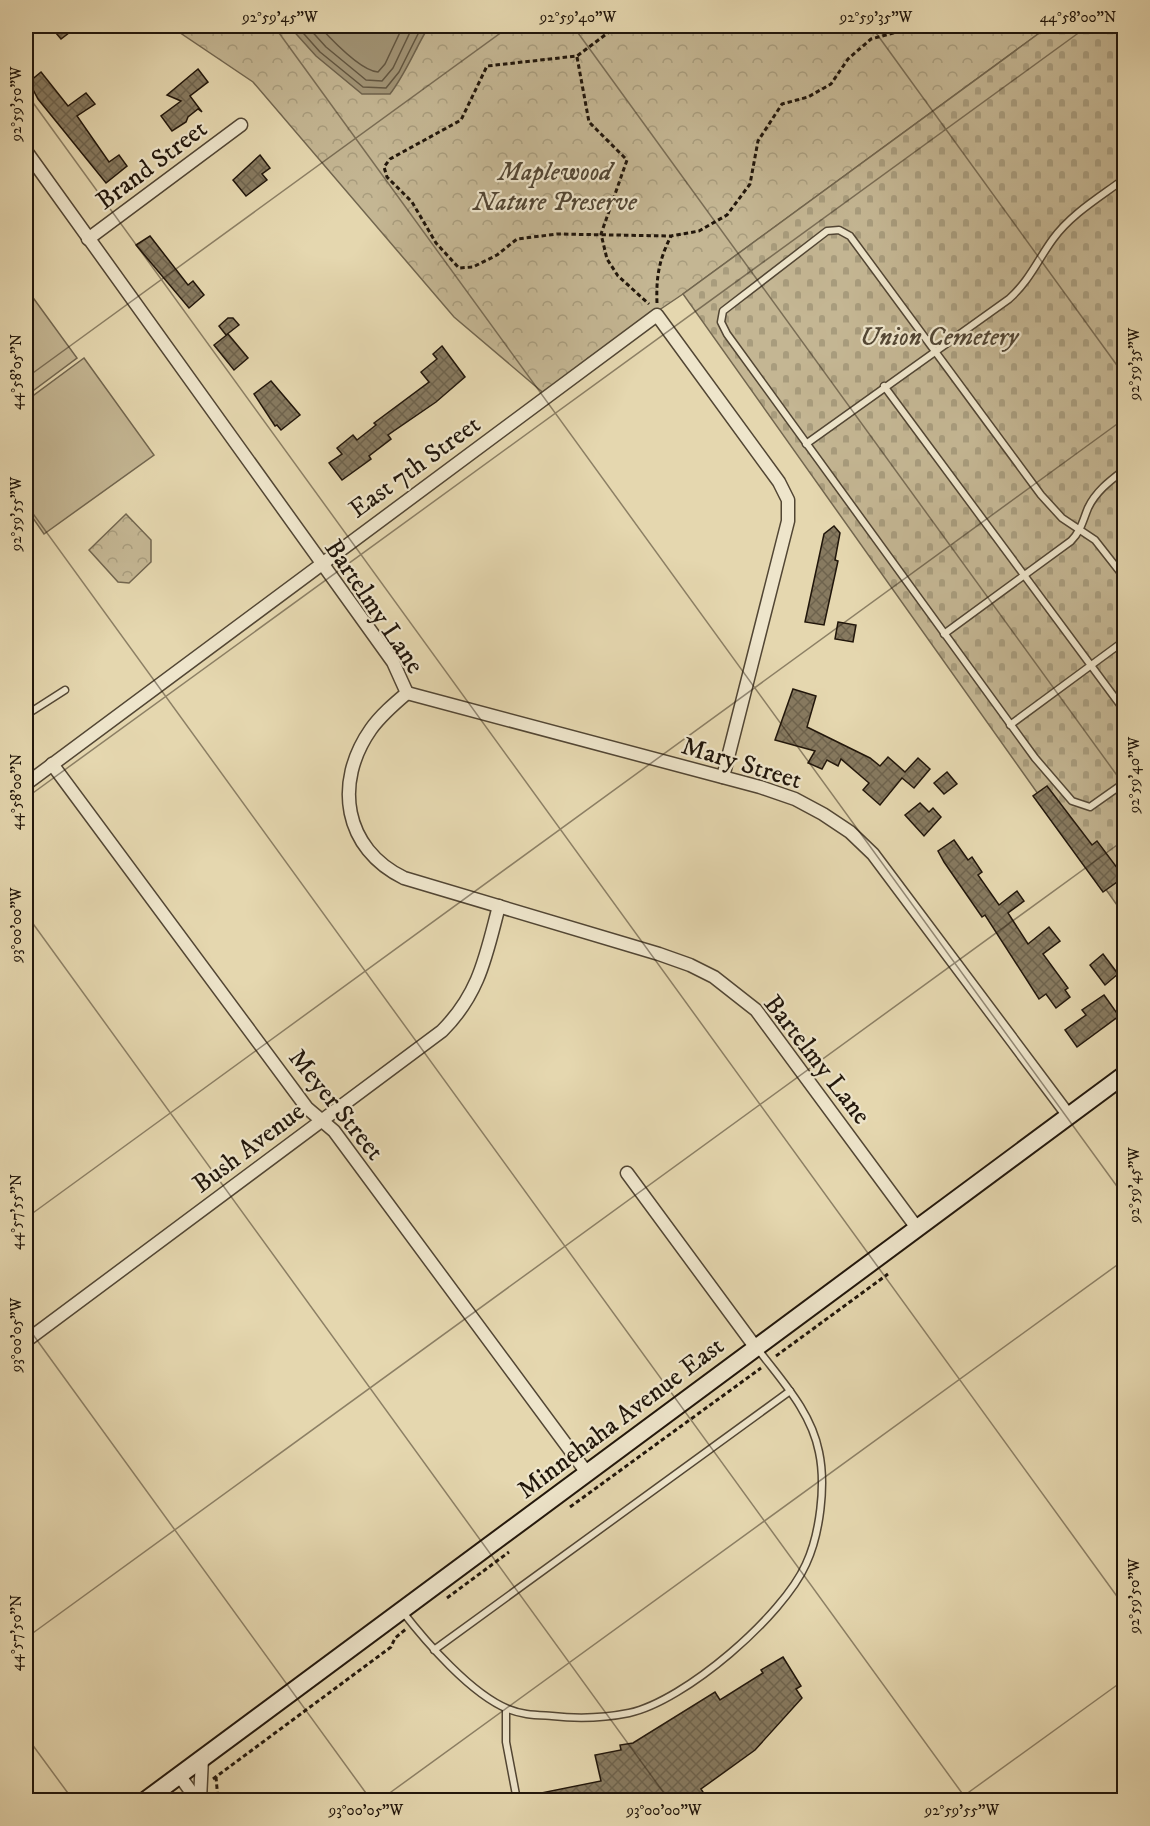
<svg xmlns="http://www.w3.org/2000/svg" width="1150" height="1826" font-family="'IM FELL DW Pica',serif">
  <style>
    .grass { fill: #c4b693; stroke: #72664f; stroke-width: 1.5 }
    .forest { fill: url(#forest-crowns); stroke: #72664f; stroke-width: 1.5 }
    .cemetery { fill: url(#cemetery-stones); stroke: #72664f; stroke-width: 1.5 }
    .water { fill: #a29577; stroke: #6e624c; stroke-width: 1.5 }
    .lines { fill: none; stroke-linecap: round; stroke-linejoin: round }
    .shore { stroke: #625641; stroke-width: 1.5 }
    .building { fill: url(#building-cross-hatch); stroke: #21160b; stroke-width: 1.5 }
    .lane-casing { stroke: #524634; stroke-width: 9 }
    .street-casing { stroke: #524634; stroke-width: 15 }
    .secondary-casing { stroke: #21160b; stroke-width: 20 }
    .path { stroke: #21160b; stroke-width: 3; stroke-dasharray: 4.5 3; stroke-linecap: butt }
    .lane { stroke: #eee5cb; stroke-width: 6 }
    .street { stroke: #eee5cb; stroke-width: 12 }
    .secondary { stroke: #eee5cb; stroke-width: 16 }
    .ticks { fill: none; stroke: #21160b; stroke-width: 1.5; stroke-opacity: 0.45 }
    .labels { text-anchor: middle; stroke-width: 4.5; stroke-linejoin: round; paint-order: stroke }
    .street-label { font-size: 26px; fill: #21160b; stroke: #eee5cb }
    .park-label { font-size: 26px; font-style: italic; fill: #524634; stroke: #eee5cb }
    .neatline { fill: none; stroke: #21160b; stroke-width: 2 }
    .ticks-label { font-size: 15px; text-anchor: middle; fill: #21160b }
  </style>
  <defs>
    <pattern id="forest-crowns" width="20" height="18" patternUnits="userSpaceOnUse" patternTransform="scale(1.5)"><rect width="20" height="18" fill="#c4b693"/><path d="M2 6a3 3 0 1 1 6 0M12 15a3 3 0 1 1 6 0" fill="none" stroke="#a89c7d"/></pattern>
    <pattern id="cemetery-stones" width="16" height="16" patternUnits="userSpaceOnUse" patternTransform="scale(1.5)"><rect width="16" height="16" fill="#c4b693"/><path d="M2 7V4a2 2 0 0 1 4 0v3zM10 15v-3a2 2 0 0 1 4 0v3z" fill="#a89c7d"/></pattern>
    <pattern id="building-cross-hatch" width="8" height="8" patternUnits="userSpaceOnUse" patternTransform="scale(1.5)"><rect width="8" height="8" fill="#877a60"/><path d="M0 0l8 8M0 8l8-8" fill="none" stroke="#6e634d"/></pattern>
  </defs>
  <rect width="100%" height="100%" fill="#e5d7af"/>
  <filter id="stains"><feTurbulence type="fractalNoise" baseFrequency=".00333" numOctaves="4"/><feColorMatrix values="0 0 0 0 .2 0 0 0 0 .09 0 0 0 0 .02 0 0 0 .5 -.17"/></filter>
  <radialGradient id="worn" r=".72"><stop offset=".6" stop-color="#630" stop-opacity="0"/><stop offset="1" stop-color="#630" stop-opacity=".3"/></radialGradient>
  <!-- grass -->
  <g class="grass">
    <polygon points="26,288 77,358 26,396"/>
    <polygon points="84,358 154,455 44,534 26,508 26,401"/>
  </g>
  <!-- forest -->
  <g class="forest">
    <polygon points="170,26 1049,26 683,294 588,358 547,396 454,317 253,82"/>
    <polygon points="126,514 151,540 151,562 129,583 118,582 89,550"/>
  </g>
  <!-- cemetery -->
  <polygon class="cemetery" points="1049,26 1124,26 1124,915 683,294"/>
  <!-- water -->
  <path class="water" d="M289,26h140c-14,23 -23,47 -39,68h-28l-46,-38z"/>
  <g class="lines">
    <!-- shore -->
    <g class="shore">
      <polyline points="297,26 320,52 363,87 386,88 399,72 422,26"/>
      <polyline points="307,26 326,47 366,80 382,81 393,68 413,26"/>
      <path d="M319,26c11,12 42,45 59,46l7,-8 18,-38"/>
    </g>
  </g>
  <!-- building -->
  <g class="building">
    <polygon points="50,26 78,26 61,39"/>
    <polygon points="198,69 208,82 190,96 202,112 198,109 188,117 186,122 172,131 161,116 181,101 167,95"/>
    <polygon points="41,72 68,106 86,93 95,104 77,116 109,162 119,155 127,166 106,183 38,99 29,82"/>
    <polygon points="260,155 270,168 262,174 267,180 246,196 233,180"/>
    <polygon points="150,236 188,285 193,281 204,295 189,308 136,245"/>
    <polygon points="228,318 233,318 239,325 226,335 219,326"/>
    <polygon points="228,334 248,358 234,370 214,345"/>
    <polygon points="442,346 465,377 436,402 388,435 391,439 369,456 371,459 342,480 329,463 342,454 337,448 353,435 357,440 376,425 374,423 429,382 421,372 437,359 433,354"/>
    <polygon points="271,381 300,415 281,430 277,425 275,426 254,394"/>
    <polygon points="834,526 840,533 835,560 838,561 824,625 805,622 824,534"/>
    <polygon points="838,622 856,625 853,642 835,639"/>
    <polygon points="793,689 816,696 807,727 870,758 880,766 888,757 905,772 918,758 930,769 914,788 902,778 880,805 863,790 869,783 841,759 838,766 827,760 822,769 808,763 815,751 775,740"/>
    <polygon points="947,772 957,784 944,794 934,783"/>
    <polygon points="1047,786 1092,845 1097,841 1124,877 1103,892 1033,796"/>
    <polygon points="920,803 929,812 933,808 941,817 924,836 905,815"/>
    <polygon points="954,840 968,860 972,857 982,872 978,875 999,905 1017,891 1024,901 1008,913 1028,944 1049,927 1060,941 1043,954 1068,988 1065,990 1070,997 1056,1008 1046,994 1039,999 985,915 982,917 944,862 938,851"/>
    <polygon points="1103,954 1118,974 1105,985 1090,965"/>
    <polygon points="1104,995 1119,1016 1077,1047 1065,1030 1086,1015 1082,1010"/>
    <polygon points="783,1657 801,1686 796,1689 802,1698 755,1750 701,1789 708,1800 532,1800 531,1795 601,1781 595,1755 621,1750 620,1745 633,1743 715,1692 720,1700 763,1673 761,1670"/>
  </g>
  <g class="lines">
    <defs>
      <g id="lane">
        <polyline points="884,386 1124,710"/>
        <path d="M806,444l203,-145c21,-19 28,-38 44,-60 18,-25 47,-42 71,-60"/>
        <polyline points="1124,577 1095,540 1062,518 1041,495 850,236 839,230 827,231 723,311 721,322 727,334 1035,758 1072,801 1090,807 1124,783"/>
        <path d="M944,634l127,-93c10,-10 12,-21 17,-33 8,-17 23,-28 36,-38"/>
        <polyline points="26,715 65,690"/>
        <polyline points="1010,725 1124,641"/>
        <polyline points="26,771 32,779"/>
        <path d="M402,1611c24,31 69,83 106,98 14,6 29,6 44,7 26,3 52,2 77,-3 56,-12 154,-97 177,-149 14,-30 20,-79 13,-112 -8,-41 -38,-72 -62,-104"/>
        <polyline points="434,1650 790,1391"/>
        <polyline points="506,1709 506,1742 517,1800"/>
      </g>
      <g id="street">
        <polyline points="26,151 393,662 407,693"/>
        <polyline points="88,239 241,125"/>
        <path d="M407,693c-13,11 -26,22 -36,36 -38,54 -27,120 33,149l255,76 31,11 24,12 42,33 161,218"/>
        <polyline points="407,693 760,787 795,799 823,814 850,832 873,854 1069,1116"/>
        <polyline points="52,764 307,1108 334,1131 587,1473"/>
        <polyline points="26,784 657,315 779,482 788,500 788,521 723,777"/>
        <polyline points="627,1173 756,1348"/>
        <path d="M26,1341l416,-310c38,-38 44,-76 57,-125"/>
        <polyline points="179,1775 197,1800"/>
        <polyline points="200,1800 202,1758"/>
      </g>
      <polyline id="secondary" points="146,1800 1124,1075"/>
    </defs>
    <!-- lane casing -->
    <use href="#lane" class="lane-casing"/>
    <!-- street casing -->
    <use href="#street" class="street-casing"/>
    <!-- secondary casing -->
    <use href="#secondary" class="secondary-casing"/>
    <!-- path -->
    <g class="path">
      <polyline points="617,26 577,56 487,66 461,120 390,159 384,167 387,177 412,202 436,243 459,268 473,267 497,255 517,239 557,234 671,236 699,231 727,215 750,184 758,141 782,104 808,97 831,84 848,59 871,39 919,26"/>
      <polyline points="577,57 589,122 627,160 601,234 607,259 618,276 649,304"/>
      <path d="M657,303c-1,-26 2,-43 14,-67"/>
      <polyline points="776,1356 888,1274"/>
      <polyline points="570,1507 761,1368"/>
      <polyline points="447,1598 509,1552"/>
      <polyline points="216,1777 218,1800"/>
      <polyline points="213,1779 391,1647 395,1638 406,1629"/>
    </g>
    <!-- lane -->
    <use href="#lane" class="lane"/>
    <!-- street -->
    <use href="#street" class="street"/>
    <!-- secondary -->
    <use href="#secondary" class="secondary"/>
  </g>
  <!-- ticks -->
  <path class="ticks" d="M274,26l850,1170M573,26l551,759M871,26l253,349M26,93l1098,1513M26,378l484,-352M26,504l941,1296M26,798l1062,-772M26,914l643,886M26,1218l1098,-799M26,1325l345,475M26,1638l1098,-798M26,1736l47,64M380,1800l744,-540M958,1800l166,-120"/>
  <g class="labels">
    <!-- street labels -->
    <g class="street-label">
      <text transform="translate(151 164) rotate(-37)" y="9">Brand Street</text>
      <text transform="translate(414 466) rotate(-36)" y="9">East 7th Street</text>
      <text transform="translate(375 606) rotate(56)" y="9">Bartelmy Lane</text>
      <text transform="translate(742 762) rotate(17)" y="9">Mary Street</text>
      <text transform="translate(818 1059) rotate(52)" y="9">Bartelmy Lane</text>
      <text transform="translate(337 1104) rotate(51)" y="9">Meyer Street</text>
      <text transform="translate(248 1147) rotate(-37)" y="9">Bush Avenue</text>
      <text transform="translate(620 1417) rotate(-37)" y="9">Minnehaha Avenue East</text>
    </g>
    <!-- park labels -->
    <g class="park-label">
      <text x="555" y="180">Maplewood<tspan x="555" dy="30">Nature Preserve</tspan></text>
      <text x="939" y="345">Union Cemetery</text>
    </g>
  </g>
  <!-- margin -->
  <rect width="1150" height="1826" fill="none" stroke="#e5d7af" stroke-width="66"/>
  <rect x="33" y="33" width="1084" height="1760" class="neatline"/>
  <g class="ticks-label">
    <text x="280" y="22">92°59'45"W</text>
    <text x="578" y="22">92°59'40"W</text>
    <text x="876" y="22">92°59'35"W</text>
    <text x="1078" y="22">44°58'00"N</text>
    <text transform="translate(16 104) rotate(-90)" y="5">92°59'50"W</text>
    <text transform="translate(1134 364) rotate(-90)" y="5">92°59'35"W</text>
    <text transform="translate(16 372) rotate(-90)" y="5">44°58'05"N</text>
    <text transform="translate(16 514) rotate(-90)" y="5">92°59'55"W</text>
    <text transform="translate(1134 775) rotate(-90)" y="5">92°59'40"W</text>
    <text transform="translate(16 792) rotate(-90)" y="5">44°58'00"N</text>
    <text transform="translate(16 925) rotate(-90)" y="5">93°00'00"W</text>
    <text transform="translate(1134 1185) rotate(-90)" y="5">92°59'45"W</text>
    <text transform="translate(16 1212) rotate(-90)" y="5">44°57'55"N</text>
    <text transform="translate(16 1335) rotate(-90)" y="5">93°00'05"W</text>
    <text transform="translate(1134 1596) rotate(-90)" y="5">92°59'50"W</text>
    <text transform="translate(16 1633) rotate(-90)" y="5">44°57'50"N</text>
    <text x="366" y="1815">93°00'05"W</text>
    <text x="664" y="1815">93°00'00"W</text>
    <text x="962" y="1815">92°59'55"W</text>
  </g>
  <rect width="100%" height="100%" filter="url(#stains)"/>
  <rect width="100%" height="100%" fill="url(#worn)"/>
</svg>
